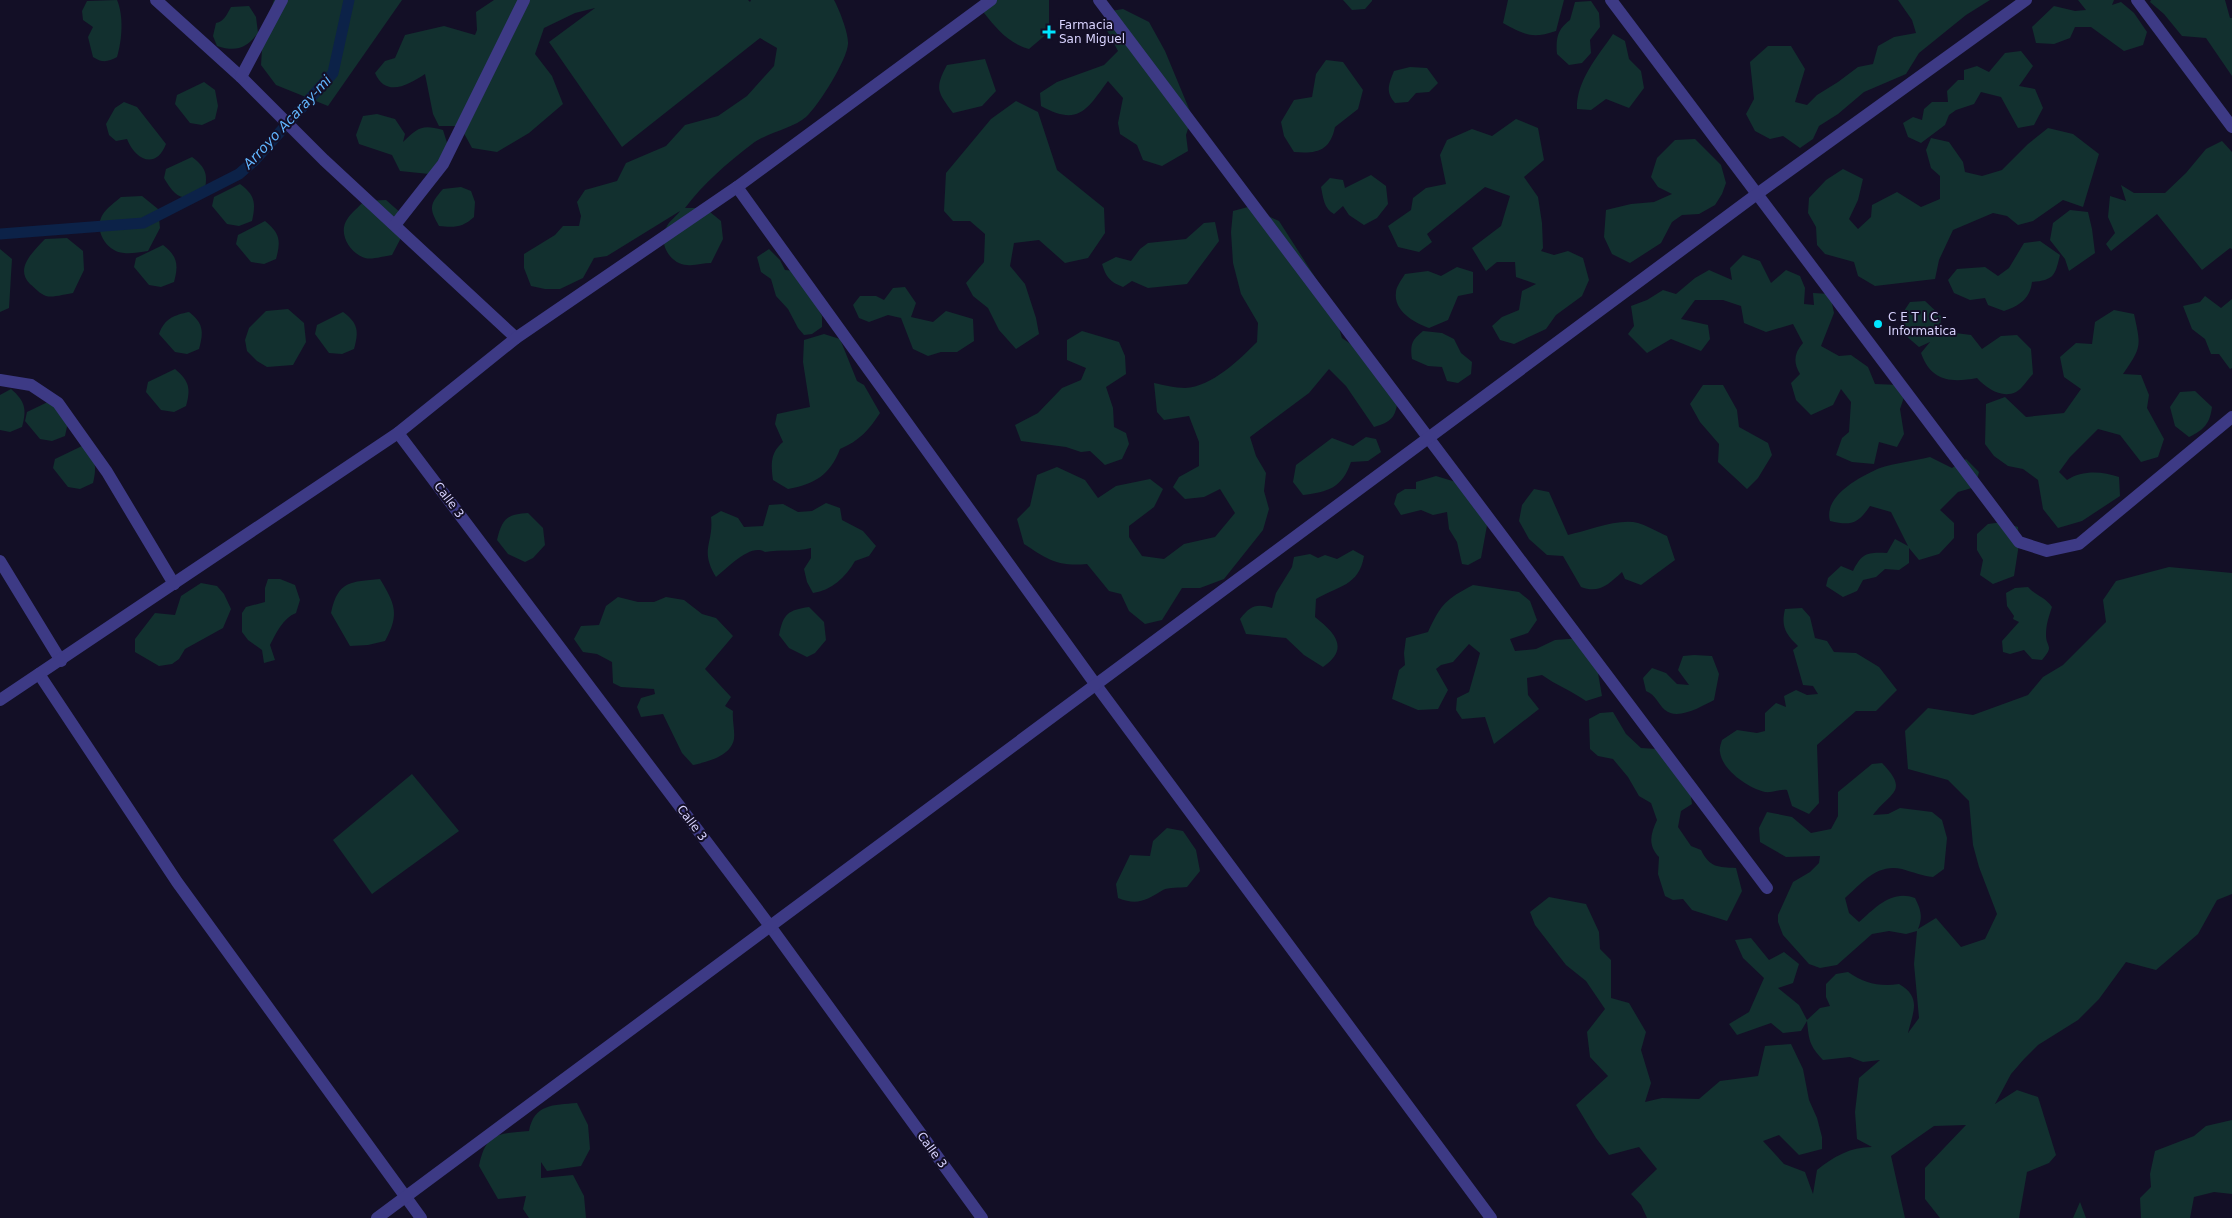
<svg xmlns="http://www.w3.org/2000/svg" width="2232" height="1218" font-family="'DejaVu Sans',sans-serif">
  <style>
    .green { fill: #12302f }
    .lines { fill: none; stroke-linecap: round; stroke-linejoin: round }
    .stream { stroke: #0c2248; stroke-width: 11 }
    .minor { stroke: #3d3a85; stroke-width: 12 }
    .poi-dot { fill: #00e5ff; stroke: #130f26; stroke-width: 2 }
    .labels { text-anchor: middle; stroke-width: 4; stroke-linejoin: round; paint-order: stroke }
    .poi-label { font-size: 12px; fill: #d9d4ff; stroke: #130f26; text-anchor: start }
    .street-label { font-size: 12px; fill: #d9d4ff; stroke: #130f26 }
    .water-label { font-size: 14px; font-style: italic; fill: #62b6ff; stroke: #130f26 }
  </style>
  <rect width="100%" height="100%" fill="#130f26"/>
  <!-- green -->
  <g class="green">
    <path d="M117,0c7,16 5,41 0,57 -9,5 -15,6 -24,0l-5,-20 5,-10 -10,-7 -1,-9 5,-10z"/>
    <polygon points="274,0 402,0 328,106 276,85 261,65 263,34"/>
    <path d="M494,0h254l2,2 1,-2h83c5,9 15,34 14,44 -1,16 -29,61 -42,73 -12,11 -40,16 -54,27 -25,19 -49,40 -67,64h20l16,13 2,18 -12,24c-8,0 -16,3 -24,2 -18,-1 -30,-24 -20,-39 3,-6 10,-10 13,-15l-73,45 -13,2 -11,20 -23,11h-15l-14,-3 -7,-18v-14l31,-19 8,-9h16l2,-10 -4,-14 8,-12 32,-9 9,-18 40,-17 19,-21 33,-9 29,-20 27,-30 3,-18 -17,-10 -138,109 -73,-105 46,-34 -20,5 -31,15 -9,26 17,22 11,28 -34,29 -32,19 -25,-4 -12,-22h-21l-6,-12 -8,-40c-17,11 -39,24 -50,-1l10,-12 10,-3 10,-23 39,-9 31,9 2,-5 -1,-18z"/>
    <path d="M984,0h65v32l-20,17c-21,-6 -32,-20 -45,-36z"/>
    <polygon points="1343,0 1372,0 1372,1 1365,9 1352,10"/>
    <path d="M1508,0h56l-8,31c-24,8 -31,4 -53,-8z"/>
    <polygon points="1898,0 1990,0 1966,15 1919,53 1906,74 1864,92 1838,114 1819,126 1813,139 1800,148 1783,136 1770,139 1755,131 1746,114 1754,99 1750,62 1768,46 1791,46 1805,69 1795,102 1807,105 1817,95 1838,82 1858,67 1873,64 1878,46 1894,37 1916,33 1912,20"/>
    <polygon points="2078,0 2114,0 2112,5 2121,2 2134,13 2147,32 2143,45 2124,51 2091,27 2075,27 2070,38 2054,44 2036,43 2032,27 2054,6 2075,11 2086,10"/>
    <polygon points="2151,0 2225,0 2230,18 2232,18 2232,76 2206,38 2182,36 2164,14 2150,2"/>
    <path d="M1591,1l8,12 1,14 -10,13 1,13 -9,10 -13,2 -12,-11c-1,-16 0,-24 13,-34l5,-18z"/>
    <path d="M249,6l7,11 2,16c-12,16 -22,19 -41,13l-4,-10 3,-13c8,-1 11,-9 15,-16z"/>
    <path d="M1123,9l26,13 16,29 27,65 -6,19 2,16 -26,15 -19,-6 -6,-15 -17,-11 -2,-11 5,-25 -15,-17c-21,28 -29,46 -67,25l-1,-13 17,-11 47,-17 14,-14 -15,-28 8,-12z"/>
    <path d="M1613,34l12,7 4,18 12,12 3,17 -15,20 -23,-9 -15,11 -14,-1c-1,-28 21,-53 36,-75z"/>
    <polygon points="2021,51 2033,66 2019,86 2035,89 2043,108 2034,125 2018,128 2001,97 1981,92 1974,104 1956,110 1949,115 1945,125 1921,143 1908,137 1903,123 1913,117 1922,120 1924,109 1932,102 1948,102 1947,91 1958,80 1964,80 1964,70 1977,66 1989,72 2005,53"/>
    <path d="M985,59l11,32 -14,15 -29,7c-15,-21 -19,-24 -6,-48z"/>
    <path d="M1326,60l17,2 20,28 -5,19 -23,18c-5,24 -18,27 -41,25l-10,-16 -3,-14 13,-22 18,-3 4,-23z"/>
    <path d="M1410,67l17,1 11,15 -9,9 -13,1 -8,9 -13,1c-10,-12 -6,-19 -1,-32z"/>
    <polygon points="204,82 215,90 218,106 215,119 202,125 190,123 175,104 177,95"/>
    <polygon points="1016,101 1038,112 1057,170 1104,208 1105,233 1088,258 1065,263 1039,240 1014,243 1010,266 1025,284 1036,318 1039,334 1016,349 999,330 988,308 973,296 966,283 984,262 985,234 970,221 953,221 944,211 946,173 991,119"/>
    <path d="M124,102l13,5 29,37c-10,26 -31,16 -39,-5l-11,2 -7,-6 -3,-11 9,-16z"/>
    <path d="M377,114l18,5 10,15 -2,8c15,-14 18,-18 40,-12l5,16 -19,28 -29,-3 -8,-16 -33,-11 -3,-9 7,-19z"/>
    <polygon points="1516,119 1538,128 1544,160 1524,177 1538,197 1542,223 1543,248 1541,251 1554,255 1568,251 1583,258 1589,280 1582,296 1556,315 1546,329 1514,344 1500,340 1492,326 1502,317 1519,310 1522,291 1536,284 1516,277 1515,262 1497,262 1486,271 1472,248 1501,226 1510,196 1485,187 1427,234 1432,242 1419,252 1398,247 1388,226 1411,210 1413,198 1426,188 1446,184 1440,155 1447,140 1472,129 1492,136"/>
    <polygon points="2048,128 2073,134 2099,154 2083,207 2063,200 2033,221 2018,225 2007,216 1993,213 1953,230 1939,260 1935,279 1875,286 1858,276 1854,262 1825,254 1817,245 1816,227 1808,213 1809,198 1826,180 1843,169 1863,179 1858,200 1849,219 1858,229 1871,217 1872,205 1897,192 1921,207 1940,199 1940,176 1931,168 1926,150 1931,138 1949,142 1963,162 1965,172 1982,176 2002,170 2028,144"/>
    <polygon points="1695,139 1721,165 1726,183 1722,194 1715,205 1699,214 1682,215 1672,222 1661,243 1630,263 1612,254 1604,237 1606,210 1631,204 1654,202 1672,194 1658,187 1651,177 1657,158 1675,140"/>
    <polygon points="2222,141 2232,152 2232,249 2230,248 2202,270 2157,214 2111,251 2106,244 2115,233 2108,217 2110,196 2126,201 2121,185 2134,193 2165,193 2186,173 2206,149"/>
    <path d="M192,157c15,11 16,19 12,36 -21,10 -29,4 -40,-15l2,-9z"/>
    <path d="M1371,175l15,11 2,18 -11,14 -13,7 -15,-10 -6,-9 -9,8c-10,-5 -11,-17 -13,-27l9,-9 13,2 2,8z"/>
    <path d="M240,184c15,11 16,19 12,37l-13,5 -12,-2 -15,-18 2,-9z"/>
    <path d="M461,187l10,4 4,11 -1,15c-11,10 -19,11 -35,9 -10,-18 -10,-21 4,-37z"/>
    <path d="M142,196l16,13 2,19 -12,23c-8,1 -17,3 -24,2 -18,-1 -31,-24 -21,-39 4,-6 12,-12 18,-17z"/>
    <path d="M386,200l16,14 2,18 -12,23c-8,1 -20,5 -27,3 -16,-5 -28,-26 -17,-40 4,-6 11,-11 16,-17z"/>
    <path d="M1248,207l31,14 52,81 11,36 39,27 18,26c-3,21 -2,30 -25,36l-28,-41 -17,-17 -20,24 -59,44 6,19 10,17 -2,18 5,18 -6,21 -39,49 -24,9h-18l-20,32 -17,4 -16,-13 -8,-17 -12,-3 -22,-27c-29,3 -40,-5 -63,-20l-7,-25 13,-13 7,-31 20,-8 28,13 13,18 18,-12 34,-7 13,10 -9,18 -25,19v11l13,19 22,3 20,-15 31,-7 20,-24 -15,-24 -16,8 -19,2 -12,-12 6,-10 20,-11v-24l-10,-26 -25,4 -7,-8 -3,-29c10,2 21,5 31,5 27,-1 55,-29 72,-46l1,-19 -17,-29 -8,-31 -2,-31 2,-21z"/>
    <polygon points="2070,210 2088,212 2092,229 2095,253 2069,271 2065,259 2050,240 2053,223"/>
    <path d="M265,221c15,12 16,20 11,38l-12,5 -13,-2 -15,-18 2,-9z"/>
    <path d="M1215,222l4,19 -32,43 -39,4 -16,-7 -9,6c-13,-5 -17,-10 -21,-23l14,-7 15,4 9,-12 8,-6 38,-4 18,-16z"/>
    <path d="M67,238l16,13 1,19 -11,23c-8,1 -20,5 -27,3 -6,-2 -11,-8 -16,-12 -16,-16 4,-33 15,-45z"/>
    <path d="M2040,241l20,14c-5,21 -6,25 -28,27 -2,17 -13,24 -28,29l-16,-6 -3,-7 -15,2 -16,-7 -6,-13 9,-11 28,-2 13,9 11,-8 15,-25z"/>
    <path d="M163,245c14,11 16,19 11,37l-13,5 -12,-2 -15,-18 2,-9z"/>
    <polygon points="0,249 12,259 9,308 0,312"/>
    <polygon points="769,249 780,260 785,270 796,271 822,316 822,327 812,334 804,335 798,328 788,309 776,296 771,279 761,272 757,257"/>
    <path d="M1743,255l17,6 11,22 15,-13 14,6 5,12 -1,16 10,1 -1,-12 17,1 4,19 -13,33 18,10 12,-1 17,12 7,17 24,1 6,9 -5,15 4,25 -7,13 -18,-5 -5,22 -22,-2 -16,-7 6,-17 7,-6 2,-30 -10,-13 -8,16 -22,10 -15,-15 -5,-17 9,-9c-7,-12 -6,-21 3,-31l-10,-19 -27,8 -22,-9 -3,-17 -18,-6h-28l-14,19 27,6 2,14 -9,12 -30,-12 -24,14 -19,-19 6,-8 -3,-20 16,-6 16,-10 13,4 19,-16 14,-8 23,10 -2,-12z"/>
    <path d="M1457,267l16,5v21l-15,3 -10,24 -19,8c-14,-5 -36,-17 -33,-36 0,-5 6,-13 9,-18l23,-3 13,5z"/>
    <polygon points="905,287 916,303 911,317 933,322 946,311 973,319 974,341 957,352 941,352 928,356 913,349 901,318 888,315 869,322 859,318 853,305 860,296 876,296 884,300 893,288"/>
    <polygon points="2205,296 2221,308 2232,299 2232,368 2230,369 2219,354 2211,354 2205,339 2192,329 2183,306 2200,302"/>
    <path d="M1925,301l16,15 -1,15 31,4 11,14 19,-13 16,-1 14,14 2,25c-5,5 -11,15 -17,18 -14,7 -30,-4 -39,-14 -27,5 -46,3 -56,-25l9,-11 -11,5 -14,-12 -5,-18 10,-15z"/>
    <polygon points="288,309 304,323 306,342 293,365 267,367 257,361 247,351 245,340 249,328 266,311"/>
    <path d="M2114,310l20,4c7,32 8,33 -11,60l18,1 8,20 -2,13 17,31 -6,18 -17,5 -21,-27 -22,-6 -28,28 -11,15 8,8c15,-10 35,-9 52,-3l1,19 -38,25 -24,7 -15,-19 -5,-29 -15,-11 -15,-3 -14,-10 -9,-12 1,-40 19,-7 21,20 38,-4 17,-24 -17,-12 -4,-20 16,-14 16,1 3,-22z"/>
    <path d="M189,312c14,11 15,19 10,37l-12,5 -12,-2 -16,-18c5,-15 15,-19 30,-22z"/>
    <path d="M343,312c15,11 16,19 11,37l-12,5 -13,-1 -14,-19 2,-9z"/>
    <polygon points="1082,331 1119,342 1125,356 1126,374 1106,387 1113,408 1114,427 1126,433 1129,444 1122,459 1105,465 1090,451 1081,452 1066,447 1021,441 1015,425 1038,413 1062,388 1081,380 1086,368 1067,360 1067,340"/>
    <path d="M1423,331l19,2 12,6 7,14 11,9 -1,12 -13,9 -11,-2 -5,-14 -14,-1 -16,-7c-2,-15 0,-19 11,-28z"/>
    <path d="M824,334l16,5 17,42 7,4 16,28c-11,17 -21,28 -40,36 -10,26 -25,35 -52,40l-15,-9c-2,-16 -3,-27 10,-38l-8,-18 2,-10 33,-7 -7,-45 1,-22z"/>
    <path d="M175,369c14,12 16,19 11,37l-12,6 -13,-2 -15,-18 2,-10z"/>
    <polygon points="1703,385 1723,385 1737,410 1739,427 1768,443 1772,455 1758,478 1747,489 1718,462 1719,444 1700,422 1690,404"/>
    <path d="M11,389c14,12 16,20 11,38l-12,5 -10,-2v-35z"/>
    <path d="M2195,391l17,16c-2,16 -8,23 -23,30l-14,-11 -5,-19 10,-15z"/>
    <polygon points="54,399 68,422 65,436 52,441 40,439 25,421 27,412"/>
    <path d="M1366,437l10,2 5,13 -13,9 -17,1c-9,26 -23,30 -48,33l-10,-13 3,-17 36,-27 21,8z"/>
    <path d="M82,446c14,12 15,20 11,37l-13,6 -12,-2 -15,-19 2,-9z"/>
    <path d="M1930,457l22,11 14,-9 13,13 -4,15 -17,5 -18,18 14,13v15l-15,16 -20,6 -10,-12v15l-10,7 -14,-1 -9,8 -13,3 -6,11 -14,6 -17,-11 2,-8 13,-12 12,5c9,-18 14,-19 34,-18l8,-14 13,7 -17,-34 -21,-6c-12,18 -19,20 -40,15 -7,-25 31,-45 50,-53 15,-5 33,-7 50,-11z"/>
    <polygon points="1436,476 1456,482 1488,520 1481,558 1468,565 1462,564 1457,542 1449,529 1447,512 1433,515 1421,510 1401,515 1394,504 1397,494 1405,489 1416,489 1416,482"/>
    <path d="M1534,489l15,3 19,43c20,-4 50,-17 70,-12 10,3 20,9 29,13l8,24 -34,25 -16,-6 -3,-7c-13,12 -23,22 -41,15l-18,-31 -16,-1 -18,-16 -10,-18 3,-16z"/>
    <path d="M826,503l14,5 2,12 21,11 13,15 -7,10 -14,5c-10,17 -23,29 -42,32l-6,-11 -3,-13 7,-11v-10c-16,4 -30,1 -46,4 -15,-9 -37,16 -49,25 -17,-28 -2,-33 -5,-60l10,-6 17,7 6,9 19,-1 6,-21 14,-1 15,8 14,-1z"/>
    <path d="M528,513l15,15 2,17 -12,13 -8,4 -17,-8 -11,-14c5,-21 10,-26 31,-27z"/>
    <polygon points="2003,522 2018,527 2019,544 2014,576 1993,584 1980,575 1983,560 1977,550 1977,534 1988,524"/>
    <path d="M1353,550l11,6c-5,30 -26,30 -48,43l-1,18c20,16 35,31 8,50l-19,-12 -18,-17 -40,-4 -6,-15c10,-13 16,-16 32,-11l4,-15 16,-26 2,-10 16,-3 8,4 7,-3 12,4z"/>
    <path d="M2169,567l63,6v321l-15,6 -19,34 -42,36 -30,-8 -27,37 -21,21 -40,25 -14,14 -13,15 -16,30 22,-14 21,7 18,58 -7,8 -22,9 -8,46h-79l-15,-19v-31l41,-43 -32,1 -43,30 14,62h-258l-6,-13 -10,-11 26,-25 -18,-22 -30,8 -13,-17 -20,-33 32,-29 -18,-19 -3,-25 18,-23 -19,-28 -20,-16 -31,-40 -5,-13 19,-15 37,7 13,28 1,17 11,11v38l18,5 17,29 -5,18 10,33 -6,19 17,-4 37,1 21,-18 38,-5 7,-30 26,-2 12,25 6,31 8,18 5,19v12l-23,6 -20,-20 -16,6 21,23 21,8 8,22 4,-24c16,-13 33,-23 55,-23l-15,-8 -2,-27 4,-34 21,-18 -17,2 -13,-5 -27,3c-14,-15 -14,-20 -16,-39l-6,10 -18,2 -12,-10 -34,12 -8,-11 20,-12 15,-34 -21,-20 -8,-18 16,-2 18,22 15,-8 15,12 -6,19 -15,5 21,17 8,15 13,-12 10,-2 -4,-9v-13l10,-10 12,-2c16,11 31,15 51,12 23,13 14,28 9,49l11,-15 -5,-54 3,-33 -11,3 -17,-3 -17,3 -35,31 -17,3 -11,-4 -26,-29 -5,-13v-7l15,-33 17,-10 9,-9 1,-7 -34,1 -26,-15 -1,-14 8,-16 25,5 19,16 20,-4 7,-13v-24l34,-28 10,-1c28,29 8,29 -9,52l15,-1 12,-6 32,4 10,8 5,18 -3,31 -11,8c-11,-1 -20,-5 -31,-8 -25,-6 -40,14 -57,29l4,15 10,9c16,-14 33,-33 56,-24 6,12 8,19 3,31l18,-11 25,29 24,-8 12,-25 -18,-47 -6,-22 -4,-44 -21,-21 -40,-11 -3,-38 23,-23 45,7 55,-20 15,-18 20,-12 43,-43 -3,-22 13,-19z"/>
    <path d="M268,579h12l15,6 5,15 -4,13c-13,5 -20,20 -26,32l5,15 -11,3 -2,-13 -14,-10 -6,-8v-19l4,-6 19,-5v-14z"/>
    <path d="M380,579c15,25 20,35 5,62l-17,4 -18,1 -19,-33c7,-33 20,-31 49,-34z"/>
    <polygon points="201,583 217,586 224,594 231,609 223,628 185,649 179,659 172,664 159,666 135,652 135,639 155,613 175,615 181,596"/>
    <path d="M1473,585l46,7 11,9 7,19 -9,13 -18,6 5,12 21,-2 19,-9 27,-2 16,35 4,23 -16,5c-14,-10 -30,-16 -44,-26l-15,3 1,17 11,14 -45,35 -9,-27 -23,2 -6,-9 1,-12 12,-6 11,-39 -11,-9 -16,18 -12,3 -5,4 12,21 -10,19 -20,1 -26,-11 7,-29 6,-5 -1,-12 2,-15 22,-6c13,-28 18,-33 45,-47z"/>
    <path d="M2028,587c8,9 17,10 24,20 -3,9 -6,17 -6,28 0,13 9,10 -4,25l-10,-1 -8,-9 -14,4 -7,-2 -1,-11 17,-19 -6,-3 1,-3 -7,-10 -1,-13 9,-5z"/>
    <path d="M618,597l20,5h16l12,-5 18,3 18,14 14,4 17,18 -28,33 26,28 -6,9 8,5c-1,9 2,19 1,28 -3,17 -27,23 -41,26l-11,-12 -19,-39 -22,3 -4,-10 4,-9 14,-4 -1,-5 -33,-2 -8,-4 -1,-21 -15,-8 -14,-2 -9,-13 7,-13 18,-1 7,-19z"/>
    <path d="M809,607l15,15 2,18 -11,13 -8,4 -18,-9 -10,-13c4,-21 9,-25 30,-28z"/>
    <path d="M1802,608l8,9 5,21 12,3 7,11 22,1 23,14 18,23 -21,21h-20l-39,34 2,58 -10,11 -17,-8 -5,-16c-7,-1 -16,3 -22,2 -17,-4 -43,-22 -45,-40 -1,-3 1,-9 2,-12l15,-10 20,3 8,-2v-18l11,-10 10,4 -2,-11 12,-6 11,5 11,-1 -5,-8 -10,-1 -10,-35 5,-4c-13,-12 -17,-20 -13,-37z"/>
    <path d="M1694,655l18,1 7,18 -5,26c-12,6 -36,21 -49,10 -7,-6 -9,-15 -19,-19l-3,-13 9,-10 14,5 11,11 12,1 -11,-15 5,-14z"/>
    <path d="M1613,712l13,22 15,14 16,1 33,41 2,14 -11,7 -3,16 13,19 10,4c9,18 17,17 35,18l6,23 -15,30 -35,-11 -9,-11 -10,1 -8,-4 -7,-22 1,-17c-11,-12 -9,-22 -2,-37l-6,-17 -12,-7 -11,-19 -15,-18 -15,-3 -8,-7 -1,-30 11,-6z"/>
    <polygon points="412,774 459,831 372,894 333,840"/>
    <path d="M1167,828l16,3 13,19 4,21 -13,16c-6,1 -19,0 -24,3 -17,10 -25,16 -45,8l-2,-14 14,-29 20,1 3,-15z"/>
    <path d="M577,1103l11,22 2,24 -9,17 -34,5 -6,-9v16l32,-3 11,21 2,22h-57l-6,-9 3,-13 -28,3 -19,-33c7,-34 19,-32 50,-35 5,-27 24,-26 48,-28z"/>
    <polygon points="2232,1120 2232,1194 2214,1192 2194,1197 2190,1218 2141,1218 2140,1198 2151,1187 2150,1174 2155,1151 2194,1136 2206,1126"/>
    <polygon points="2080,1202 2086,1218 2073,1218"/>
  </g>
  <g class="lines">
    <!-- stream -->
    <polyline class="stream" points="0,234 143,223 239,174 254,161 333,73 349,0"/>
    <!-- minor -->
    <g class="minor">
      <polyline points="156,0 241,77 324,160 516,338"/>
      <polyline points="1099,0 1767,888"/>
      <polyline points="1611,0 2019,542 2047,551 2079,544 2232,417"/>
      <polyline points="2137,0 2232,127"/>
      <polyline points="241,77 282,0"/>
      <polyline points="737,187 1096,685 1491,1218"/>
      <polyline points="395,225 443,164 524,0"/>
      <polyline points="0,380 31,385 58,403 107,472 174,584"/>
      <polyline points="398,433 770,926 982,1218"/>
      <polyline points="0,561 61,661"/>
      <polyline points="39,674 177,882 421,1218"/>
      <polyline points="0,700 398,433 516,338 737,187 991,0"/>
      <polyline points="377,1218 1757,194 2026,0"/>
    </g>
  </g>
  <!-- markers -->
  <g class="poi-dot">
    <path d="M1046.5 24.5h5v5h5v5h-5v5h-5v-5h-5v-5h5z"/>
    <circle cx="1878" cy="324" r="5"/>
  </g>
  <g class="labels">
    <!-- poi labels -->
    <g class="poi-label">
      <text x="1059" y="29">Farmacia<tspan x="1059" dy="14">San Miguel</tspan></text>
      <text x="1888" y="321">C E T I C -<tspan x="1888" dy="14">Informatica</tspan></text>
    </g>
    <!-- street labels -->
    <g class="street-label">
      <text transform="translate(449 500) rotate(53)" y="4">Calle 3</text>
      <text transform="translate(692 823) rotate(53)" y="4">Calle 3</text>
      <text transform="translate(932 1150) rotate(54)" y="4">Calle 3</text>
    </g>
    <!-- water labels -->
    <g class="water-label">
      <text transform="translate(287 122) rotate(-47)" y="5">Arroyo Acaray-mi</text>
    </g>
  </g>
</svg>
